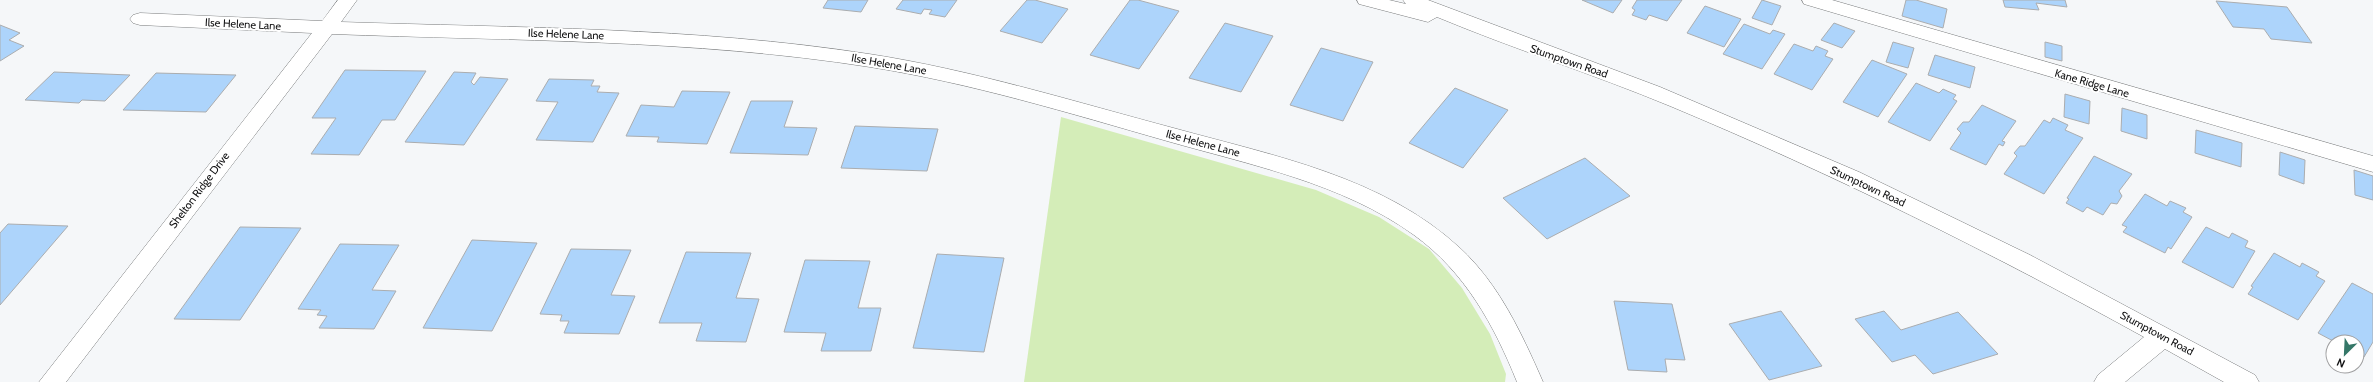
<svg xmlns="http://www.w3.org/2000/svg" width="2373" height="382" font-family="Cabin,sans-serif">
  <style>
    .green { fill: #d4edb8 }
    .building { fill: #add4fb; stroke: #abadaf }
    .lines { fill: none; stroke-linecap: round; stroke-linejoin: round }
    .street-casing { stroke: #797b7c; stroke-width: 1 }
    .street { fill: #fff; fill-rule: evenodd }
    .labels { text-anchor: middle; stroke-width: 4; stroke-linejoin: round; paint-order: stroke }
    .street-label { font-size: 11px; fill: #101011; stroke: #fff }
  </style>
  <rect width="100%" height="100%" fill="#f5f7f9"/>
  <!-- green -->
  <polygon class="green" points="1061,117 1316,190 1379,217 1429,249 1462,288 1490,334 1506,374 1505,382 1024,382"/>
  <!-- building -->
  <g class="building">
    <polygon points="828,0 868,0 861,12 823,8"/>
    <polygon points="903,0 957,0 945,17 929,14 932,10 924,9 921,14 896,9"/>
    <polygon points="1027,0 1035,0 1068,9 1042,43 1000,31"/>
    <polygon points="1130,0 1138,0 1179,11 1139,69 1090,55"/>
    <polygon points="1582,0 1622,0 1613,13"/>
    <polygon points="1637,0 1682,0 1667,21 1649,15 1646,20 1632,15 1635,10 1632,8"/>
    <polygon points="1762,0 1781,6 1772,25 1752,18"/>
    <polygon points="1906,0 1916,0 1947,9 1943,28 1902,16"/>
    <polygon points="2003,0 2065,0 2067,7 2036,3 2039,10 2005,7"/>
    <polygon points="2216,1 2287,7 2312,43 2271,39 2264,29 2233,27"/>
    <polygon points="1705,6 1741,19 1724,47 1687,33"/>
    <polygon points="1225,23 1273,36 1241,92 1189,78"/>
    <polygon points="1834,23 1855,31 1842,48 1821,40"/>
    <polygon points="1744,24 1770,34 1773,30 1785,34 1762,69 1723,54"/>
    <polygon points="0,25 20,33 9,40 24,46 0,61"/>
    <polygon points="1893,42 1914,48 1908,68 1886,62"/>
    <polygon points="2045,42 2062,46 2062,61 2045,57"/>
    <polygon points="1794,44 1813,51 1816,46 1828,51 1825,56 1833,59 1812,90 1774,74"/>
    <polygon points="1321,48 1373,62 1343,121 1290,105"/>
    <polygon points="1935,55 1975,67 1970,88 1928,75"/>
    <polygon points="1872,60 1907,74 1878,117 1843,102"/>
    <polygon points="345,70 426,71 395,120 382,120 359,155 311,154 336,118 312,118"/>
    <polygon points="54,72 130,75 105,101 82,100 79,103 25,100"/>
    <polygon points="454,72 476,73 471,82 474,85 480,77 508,79 464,145 405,142"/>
    <polygon points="156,73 236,75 206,112 123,110"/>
    <polygon points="549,79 594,80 591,86 600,86 597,92 619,93 593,142 536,140 558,102 536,101"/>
    <polygon points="1916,83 1939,93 1943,89 1956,95 1953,99 1957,101 1930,141 1888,122"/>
    <polygon points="1455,88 1508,110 1463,168 1409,143"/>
    <polygon points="682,91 730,92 707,144 657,142 659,137 626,136 641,105 674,107"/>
    <polygon points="2065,94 2090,101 2089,124 2064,117"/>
    <polygon points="751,101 793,101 784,127 817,128 808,155 730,153"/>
    <polygon points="1982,105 2016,121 2002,141 2005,142 2003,146 1999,144 1986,165 1950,149 1961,133 1957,129 1963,122 1969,122"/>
    <polygon points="2122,108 2147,115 2147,139 2121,131"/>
    <polygon points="2053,118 2068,125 2065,130 2083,138 2044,194 2004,174 2017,156 2014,153 2020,146 2025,146 2044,120 2050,123"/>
    <polygon points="855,126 938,129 927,171 841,168"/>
    <polygon points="2196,130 2242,143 2241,167 2195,153"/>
    <polygon points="2280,152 2305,160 2304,184 2279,175"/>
    <polygon points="2094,156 2132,174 2119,191 2122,196 2117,204 2111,203 2103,215 2087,207 2083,212 2066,203 2069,199 2067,198"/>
    <polygon points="1585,158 1630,196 1547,239 1503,198"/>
    <polygon points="2354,170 2373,176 2373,200 2355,195"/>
    <polygon points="2145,194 2167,206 2170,201 2186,208 2183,212 2192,217 2171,249 2168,247 2165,253 2123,232 2127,227 2122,225"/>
    <polygon points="8,224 68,226 0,305 0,233"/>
    <polygon points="240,227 301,228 240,320 174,319"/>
    <polygon points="2206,227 2229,238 2232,233 2248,241 2245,247 2255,251 2233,288 2182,262"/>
    <polygon points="472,240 537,243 492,331 423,328"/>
    <polygon points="340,244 399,245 372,290 396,291 374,329 319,328 327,316 317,315 321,310 298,309"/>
    <polygon points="571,249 631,250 611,295 635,296 619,334 564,333 569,321 560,321 562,315 540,314"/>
    <polygon points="686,252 751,253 736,298 759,299 746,342 696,341 702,323 659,323"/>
    <polygon points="2274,253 2300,267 2302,263 2319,272 2316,276 2325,281 2298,320 2248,294 2253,287 2251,286"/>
    <polygon points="937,254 1004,258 984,352 913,348"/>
    <polygon points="805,260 870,261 858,308 881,308 871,351 821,351 826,333 784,332"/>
    <polygon points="2352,283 2373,294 2373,342 2364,357 2357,353 2357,342 2335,342 2318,333"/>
    <polygon points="1614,301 1672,304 1685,360 1665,359 1667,372 1628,370"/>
    <polygon points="1781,311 1822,366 1769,380 1729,324"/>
    <polygon points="1884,311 1901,330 1958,312 1998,354 1933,374 1915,355 1892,362 1855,319"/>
  </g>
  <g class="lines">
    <defs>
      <g id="street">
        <path d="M338,0h19l-16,22c177,6 353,5 528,32 104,16 206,48 308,75 98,27 206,48 283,119 39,36 62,86 83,134h-26c-23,-57 -52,-110 -103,-147 -72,-52 -163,-70 -247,-94 -98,-28 -196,-58 -297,-74 -178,-28 -358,-26 -538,-33l-266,348h-27l273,-349 -172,-8 -7,-2 -3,-4 3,-4 7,-2 182,8z"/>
        <path d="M1357,0h32l17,4 -3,-4h25l232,87 199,85 171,83 225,120 4,7h-35l-59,-33 -40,33h-31l4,-7 46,-38c-154,-85 -311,-163 -474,-231 -77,-32 -156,-57 -233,-89l-9,5 -69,-18z"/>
        <polygon points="1802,0 1832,0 2373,156 2373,172 1804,4"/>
      </g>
    </defs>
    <!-- street casing -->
    <use href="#street" class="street-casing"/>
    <!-- street -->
    <use href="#street" class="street"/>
  </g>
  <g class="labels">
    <!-- street labels -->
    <g class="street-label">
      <text transform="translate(243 24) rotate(3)" y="4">Ilse Helene Lane</text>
      <text transform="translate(566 34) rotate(2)" y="4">Ilse Helene Lane</text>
      <text transform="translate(1569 61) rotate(19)" y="4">Stumptown Road</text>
      <text transform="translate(889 64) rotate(10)" y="4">Ilse Helene Lane</text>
      <text transform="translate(2092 83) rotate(16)" y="4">Kane Ridge Lane</text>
      <text transform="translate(1203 143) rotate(15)" y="4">Ilse Helene Lane</text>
      <text transform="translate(1868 186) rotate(25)" y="4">Stumptown Road</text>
      <text transform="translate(199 190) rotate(-53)" y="4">Shelton Ridge Drive</text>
      <text transform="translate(2157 333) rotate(28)" y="4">Stumptown Road</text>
    </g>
  </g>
  <!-- north arrow -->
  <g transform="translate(2345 354) rotate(204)"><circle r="19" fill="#ffffff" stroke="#9f9fa0"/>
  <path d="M0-3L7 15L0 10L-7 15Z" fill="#357768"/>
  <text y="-6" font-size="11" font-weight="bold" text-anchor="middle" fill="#101011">N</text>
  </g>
</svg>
